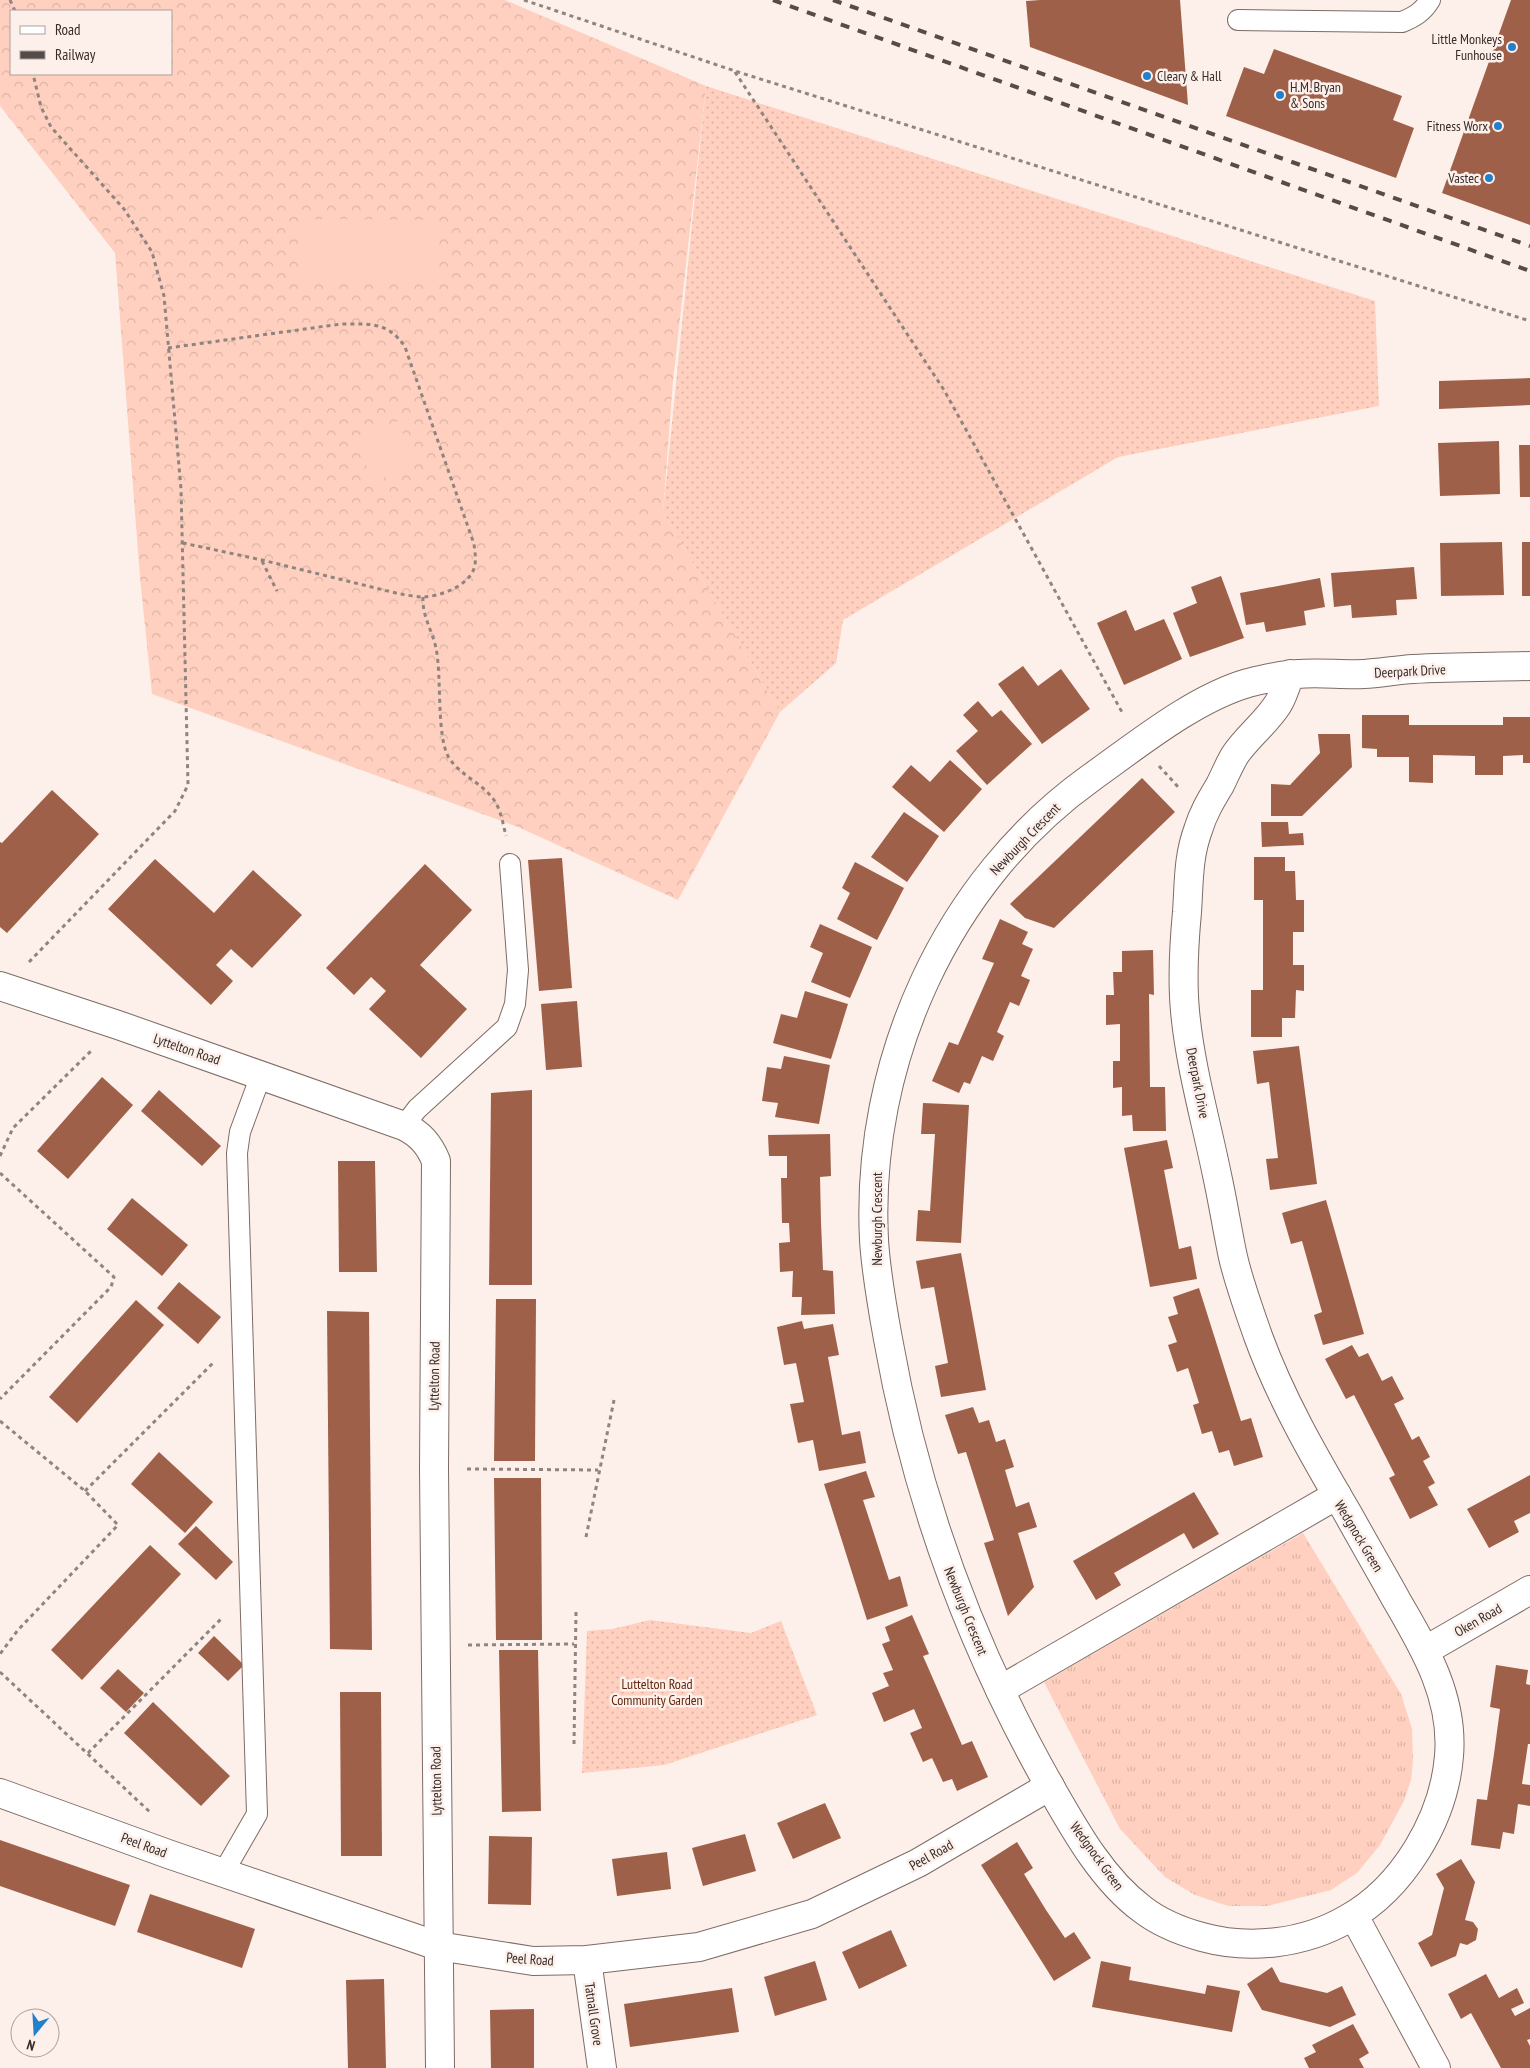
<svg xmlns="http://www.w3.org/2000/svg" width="1530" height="2068" font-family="'PT Sans Narrow',sans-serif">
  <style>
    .grass { fill: url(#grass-tufts) }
    .forest { fill: url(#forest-crowns); fill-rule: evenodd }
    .garden { fill: url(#garden-dots) }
    .pitch { fill: #ffd0bf }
    .building { fill: #9f6049 }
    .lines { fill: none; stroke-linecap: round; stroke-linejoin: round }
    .lane-casing { stroke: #7e6b64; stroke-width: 22 }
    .street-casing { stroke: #7e6b64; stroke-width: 30 }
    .path { stroke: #8f8480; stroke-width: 3; stroke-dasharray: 4 4; stroke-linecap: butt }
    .lane { stroke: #fff; stroke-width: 20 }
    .street { stroke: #fff; stroke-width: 28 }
    .rail { stroke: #554b48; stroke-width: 4; stroke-dasharray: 9 9; stroke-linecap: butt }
    .poi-dot { fill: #2281cd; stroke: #fdefea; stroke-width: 2 }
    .labels { text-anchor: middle; stroke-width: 5; stroke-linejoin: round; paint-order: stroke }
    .poi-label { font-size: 14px; fill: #352c29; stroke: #fdefea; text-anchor: end }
    .street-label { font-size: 14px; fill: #352c29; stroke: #fdefea }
    .park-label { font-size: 14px; fill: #63260e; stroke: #fdefea }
  </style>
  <defs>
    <pattern id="grass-tufts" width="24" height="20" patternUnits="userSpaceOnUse" patternTransform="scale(1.25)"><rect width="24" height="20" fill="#ffd0bf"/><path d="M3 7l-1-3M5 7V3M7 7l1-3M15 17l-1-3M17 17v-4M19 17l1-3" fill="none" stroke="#dbb3a4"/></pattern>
    <pattern id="forest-crowns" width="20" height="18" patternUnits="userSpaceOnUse" patternTransform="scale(1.25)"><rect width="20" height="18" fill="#ffd0bf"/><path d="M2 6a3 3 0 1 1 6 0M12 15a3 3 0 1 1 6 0" fill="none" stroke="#dbb3a4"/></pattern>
    <pattern id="garden-dots" width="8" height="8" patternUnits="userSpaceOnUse" patternTransform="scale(1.25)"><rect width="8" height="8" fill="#ffd0bf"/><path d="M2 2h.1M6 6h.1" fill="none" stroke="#dbb3a4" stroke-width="1.8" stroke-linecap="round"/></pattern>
  </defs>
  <rect width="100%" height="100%" fill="#fdefea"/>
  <!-- grass -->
  <polygon class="grass" points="1303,1533 1401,1694 1412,1729 1413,1761 1411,1780 1404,1801 1380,1845 1357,1873 1331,1890 1267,1906 1228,1906 1195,1895 1165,1877 1120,1829 1044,1682"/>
  <!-- forest -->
  <path class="forest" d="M0,0h505l201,86 -33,295 -10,131 117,200 -102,188 -160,-73 -366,-133 -12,-117 -25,-324 -115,-147zM11,11h160v63h-160z"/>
  <!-- garden -->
  <g class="garden">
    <polygon points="706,86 1375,301 1379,406 1118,457 843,620 836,663 780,712 663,512"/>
    <polygon points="650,1620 751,1633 781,1621 817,1715 664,1765 582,1773 587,1631 612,1629"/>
  </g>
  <!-- pitch -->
  <g class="pitch">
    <polygon points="301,219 436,220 436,282 301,281"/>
    <polygon points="398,421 415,465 373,482 355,437"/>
  </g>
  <!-- building -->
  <g class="building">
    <polygon points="1040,0 1180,0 1188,105 1030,47 1026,1"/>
    <polygon points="1511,0 1530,0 1530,225 1442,193"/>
    <polygon points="1274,49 1402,96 1393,120 1414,128 1396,178 1226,116 1244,67 1264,74"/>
    <polygon points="1530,378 1530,405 1439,409 1439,381"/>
    <polygon points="1499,441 1500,494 1440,496 1438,443"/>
    <polygon points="1519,445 1530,445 1530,497 1520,497"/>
    <polygon points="1502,542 1504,595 1441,596 1440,543"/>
    <rect x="1522" y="542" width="8" height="54"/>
    <polygon points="1414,567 1417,599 1396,600 1397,615 1352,618 1351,605 1334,607 1331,573"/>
    <polygon points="1221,576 1244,638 1190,657 1173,613 1197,603 1191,587"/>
    <polygon points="1320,578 1325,607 1304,611 1306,625 1266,632 1264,622 1246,625 1240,593"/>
    <polygon points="1126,610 1135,631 1164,619 1182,659 1124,685 1097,623"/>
    <polygon points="1023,666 1038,686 1061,669 1090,709 1042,744 998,684"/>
    <polygon points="978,701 992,717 1001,710 1032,744 987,785 956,751 978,731 963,715"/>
    <polygon points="1362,715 1409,715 1409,725 1503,725 1503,717 1530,717 1530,763 1523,763 1523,755 1503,756 1503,775 1475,775 1475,756 1433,755 1433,783 1409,782 1409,757 1377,757 1377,749 1362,748"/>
    <polygon points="1318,734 1350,734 1352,767 1302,816 1271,816 1271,784 1290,785 1320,753"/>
    <polygon points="950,760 982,789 944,832 892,787 911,765 930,782"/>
    <polygon points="1142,778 1175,812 1054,928 1025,918 1010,904"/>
    <polygon points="52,790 99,834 7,933 0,927 0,842 2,843"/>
    <polygon points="904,812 939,836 907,882 871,857"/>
    <polygon points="1261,822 1288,822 1289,834 1303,833 1304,845 1262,847"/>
    <polygon points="1254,857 1285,857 1285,871 1295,871 1296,900 1304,900 1304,932 1293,932 1293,965 1304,965 1304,991 1296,990 1295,1018 1282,1018 1282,1037 1251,1037 1251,990 1263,990 1263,900 1254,900"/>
    <polygon points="562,858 572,988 539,991 528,860"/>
    <polygon points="155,859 214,913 253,870 302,915 252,968 231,949 216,965 233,981 211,1005 108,909"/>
    <polygon points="855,862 904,888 877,940 837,919 850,893 842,888"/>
    <polygon points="425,864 472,910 420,965 467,1009 421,1058 369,1009 386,991 371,977 354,995 326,968"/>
    <polygon points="1000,919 1028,932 1022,944 1033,949 1021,976 1030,980 1019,1006 1010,1002 997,1032 1004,1036 993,1061 982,1056 970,1084 964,1082 959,1093 932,1081 949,1042 958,1045 994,963 982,959"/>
    <polygon points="820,924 872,947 850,998 811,982 823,953 810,947"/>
    <polygon points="1153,950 1154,995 1149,994 1150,1087 1165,1087 1166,1131 1133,1131 1132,1115 1122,1116 1122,1087 1113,1088 1113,1061 1120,1061 1120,1024 1106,1025 1106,995 1114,995 1113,972 1122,972 1122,951"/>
    <polygon points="805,991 848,1004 831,1059 773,1043 781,1014 797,1018"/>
    <polygon points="577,1001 582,1067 546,1070 541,1004"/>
    <polygon points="1299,1046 1317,1184 1270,1190 1266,1159 1278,1158 1269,1082 1257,1084 1253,1051"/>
    <polygon points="784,1056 830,1065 819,1124 775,1117 778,1103 762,1101 767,1067 781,1069"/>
    <polygon points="102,1077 133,1105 68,1179 37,1151"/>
    <polygon points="159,1090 221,1146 202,1166 141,1111"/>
    <polygon points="532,1090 532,1285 489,1285 491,1093"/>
    <polygon points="923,1103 969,1105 961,1243 916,1241 918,1210 930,1211 935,1134 921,1134"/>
    <polygon points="830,1134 831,1176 820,1177 821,1222 823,1270 833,1271 835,1314 801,1315 802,1297 792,1297 793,1271 780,1272 779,1243 790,1242 789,1223 782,1223 781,1178 787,1178 787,1156 769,1156 768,1135"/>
    <polygon points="1167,1140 1173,1168 1164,1170 1179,1249 1191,1246 1197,1279 1150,1287 1124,1148"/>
    <polygon points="338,1161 375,1161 377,1272 339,1272"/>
    <polygon points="132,1198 188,1245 162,1276 107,1229"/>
    <polygon points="1326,1200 1364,1334 1323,1345 1314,1315 1322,1312 1302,1241 1291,1244 1282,1213"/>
    <polygon points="961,1253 986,1390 941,1397 935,1366 948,1363 934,1287 921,1289 916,1261"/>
    <polygon points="179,1282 221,1317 198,1344 157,1308"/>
    <polygon points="1199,1288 1241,1421 1251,1418 1263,1457 1234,1466 1229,1450 1219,1453 1212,1431 1202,1434 1193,1405 1199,1403 1188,1368 1177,1372 1168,1345 1177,1342 1168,1317 1178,1314 1173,1297"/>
    <polygon points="496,1299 536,1299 535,1461 494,1461"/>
    <polygon points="136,1300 164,1325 77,1423 49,1397"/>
    <polygon points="327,1311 369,1312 372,1650 330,1649"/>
    <polygon points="802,1321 804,1329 833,1324 839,1355 828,1357 842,1435 860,1431 866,1463 819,1471 813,1440 798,1443 790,1404 804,1402 796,1363 784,1365 777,1327"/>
    <polygon points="1352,1345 1359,1357 1368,1353 1382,1381 1392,1376 1404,1399 1394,1404 1412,1440 1419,1436 1430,1457 1423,1461 1435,1483 1428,1487 1438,1505 1410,1519 1389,1478 1395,1475 1354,1395 1346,1399 1325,1359"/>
    <polygon points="973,1407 979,1423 989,1420 996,1442 1005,1439 1014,1467 1005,1470 1016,1507 1029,1502 1037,1527 1018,1533 1034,1587 1008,1616 984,1543 994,1540 966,1452 958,1454 945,1415"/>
    <polygon points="159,1452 213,1502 185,1533 131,1484"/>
    <polygon points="866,1471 875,1497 863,1500 889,1580 900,1576 908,1606 867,1620 824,1484"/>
    <polygon points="1530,1475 1530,1513 1514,1521 1519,1532 1489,1548 1467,1509"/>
    <polygon points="494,1478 541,1478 542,1640 496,1640"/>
    <polygon points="1194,1492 1219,1534 1193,1549 1184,1533 1114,1573 1121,1585 1096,1600 1073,1561"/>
    <polygon points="196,1526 233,1562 216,1580 178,1544"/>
    <polygon points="150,1545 181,1574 82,1680 51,1650"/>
    <polygon points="912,1615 929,1654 923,1656 962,1745 972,1741 988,1777 957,1791 952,1779 943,1782 932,1758 923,1762 910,1733 922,1728 914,1709 884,1722 872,1693 889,1686 883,1673 893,1670 882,1644 890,1641 885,1627"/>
    <polygon points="214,1636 244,1665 228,1681 198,1653"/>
    <polygon points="499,1650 538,1650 541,1811 502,1812"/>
    <polygon points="1496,1665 1528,1670 1526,1684 1530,1685 1530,1744 1528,1744 1522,1784 1530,1785 1530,1806 1518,1804 1514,1834 1503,1832 1500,1849 1471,1845 1477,1799 1487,1800 1494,1754 1500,1709 1490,1707"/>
    <polygon points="118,1669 144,1693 126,1712 100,1688"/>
    <polygon points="340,1692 381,1692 382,1856 341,1856"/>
    <polygon points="153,1702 230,1776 201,1806 124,1733"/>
    <polygon points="825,1803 841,1838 793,1859 777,1823"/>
    <polygon points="745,1834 756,1871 703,1886 692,1848"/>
    <polygon points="489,1836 532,1837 531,1905 488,1904"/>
    <polygon points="0,1840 130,1885 115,1926 0,1886"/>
    <polygon points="1017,1842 1033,1868 1024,1874 1046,1910 1065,1938 1074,1932 1091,1958 1054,1981 981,1865"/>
    <polygon points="667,1852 671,1889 617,1896 612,1859"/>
    <polygon points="1461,1859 1475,1882 1465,1920 1473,1922 1478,1929 1476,1940 1467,1945 1460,1943 1456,1956 1431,1967 1418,1943 1432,1935 1444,1888 1436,1874"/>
    <polygon points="150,1894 255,1929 242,1968 137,1932"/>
    <polygon points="891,1930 907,1966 859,1989 842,1952"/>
    <polygon points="815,1961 827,2000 775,2016 764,1977"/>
    <polygon points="1101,1961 1131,1967 1129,1980 1205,1994 1207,1985 1240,1991 1232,2032 1092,2007"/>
    <polygon points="1272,1967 1280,1982 1327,1993 1342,1986 1356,2015 1330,2027 1262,2010 1247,1984"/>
    <polygon points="1486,1974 1499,1998 1517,1988 1524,2003 1511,2009 1515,2016 1530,2008 1530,2039 1527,2040 1530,2046 1530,2068 1501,2068 1471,2013 1461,2019 1448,1994"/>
    <polygon points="384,1979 386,2068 348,2068 346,1980"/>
    <polygon points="732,1988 739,2032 630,2047 624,2004"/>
    <polygon points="534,2009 534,2068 491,2068 490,2010"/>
    <polygon points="1353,2024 1369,2053 1359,2059 1364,2068 1309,2068 1304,2058 1316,2052 1312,2045"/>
  </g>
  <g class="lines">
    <defs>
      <g id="lane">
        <path d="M1238,20l164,2c12,-5 21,-10 28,-22"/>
        <polyline points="404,1126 417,1109 507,1027 515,1004 518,970 510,864"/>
        <polyline points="223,1873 257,1814 237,1153 240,1132 261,1075"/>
      </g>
      <g id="street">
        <path d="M1290,674c-3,9 -7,22 -12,30 -12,19 -31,33 -43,51 -6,10 -10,20 -15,30 -9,15 -17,28 -22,45 -10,27 -9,53 -11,82 -3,32 -5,67 -2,99 5,55 21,110 32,164 6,27 10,54 16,82 6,26 16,53 25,79 23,63 56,120 90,178 16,29 33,58 49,87 28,48 57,97 52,155 -5,63 -46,132 -102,163 -43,25 -98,31 -145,18 -22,-6 -42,-14 -60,-28 -39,-29 -66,-77 -90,-119 -80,-140 -136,-292 -164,-451 -6,-33 -12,-66 -14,-99 -9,-178 72,-359 218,-463 45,-32 103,-79 156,-94 16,-4 33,-8 49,-9 22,-2 45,1 67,0 16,-1 33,-4 49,-5 39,-2 78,-2 117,-3"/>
        <path d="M0,986l118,39 286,101c16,8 25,18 32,35l-2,308 6,599"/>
        <polyline points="1426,1650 1530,1590"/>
        <polyline points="1000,1690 1337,1495"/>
        <polyline points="0,1793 168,1854 438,1946 533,1961 587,1960 699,1947 812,1914 918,1863 1050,1786"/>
        <polyline points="1354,1916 1436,2068"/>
        <polyline points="587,1960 602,2068"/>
      </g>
    </defs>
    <!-- lane casing -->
    <use href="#lane" class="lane-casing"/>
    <!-- street casing -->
    <use href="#street" class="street-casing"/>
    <!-- path -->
    <g class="path">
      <polyline points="10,0 15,11"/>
      <polyline points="524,0 735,71 1530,321"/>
      <polyline points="735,72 944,390 1123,714"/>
      <path d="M168,348l173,-24c28,0 47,-3 64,23l69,197c1,9 3,19 -1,27 -8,16 -32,25 -50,26 -7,0 -16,-2 -23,-3l-138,-34 -79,-17"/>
      <polyline points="262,561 277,591"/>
      <path d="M423,597c-1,19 9,33 13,51 6,29 0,88 13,110 11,17 33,25 45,42 7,10 9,24 12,36"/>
      <polyline points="1159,766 1180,789"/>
      <polyline points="29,962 175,811 188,785 181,489 164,296 152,252 124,209 51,127 41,107 33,74"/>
      <polyline points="0,1156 13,1128 92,1050"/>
      <polyline points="0,1173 114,1277 111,1287 0,1399"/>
      <polyline points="0,1421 85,1491 118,1525 18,1630 0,1654"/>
      <polyline points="467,1469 598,1470"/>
      <polyline points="85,1491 215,1361"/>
      <polyline points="586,1537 614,1400"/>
      <polyline points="468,1645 574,1644"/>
      <polyline points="0,1672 151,1813"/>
      <polyline points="574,1744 576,1612"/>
      <polyline points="88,1753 223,1617"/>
    </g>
    <!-- lane -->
    <use href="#lane" class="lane"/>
    <!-- street -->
    <use href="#street" class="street"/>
    <!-- rail -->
    <g class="rail">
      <polyline points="773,0 1530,271"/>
      <polyline points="833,0 1530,246"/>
    </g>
  </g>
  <!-- markers -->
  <g class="poi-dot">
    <circle cx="1512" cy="47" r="5"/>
    <circle cx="1147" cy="76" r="5"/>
    <circle cx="1280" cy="95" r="5"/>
    <circle cx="1498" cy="126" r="5"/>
    <circle cx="1489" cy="178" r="5"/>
  </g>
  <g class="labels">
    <!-- poi labels -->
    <g class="poi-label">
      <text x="1502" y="44">Little Monkeys<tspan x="1502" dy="16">Funhouse</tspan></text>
      <text x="1157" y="81" text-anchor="start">Cleary &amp; Hall</text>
      <text x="1290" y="92" text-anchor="start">H.M. Bryan<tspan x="1290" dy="16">&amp; Sons</tspan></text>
      <text x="1488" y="131">Fitness Worx</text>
      <text x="1479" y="183">Vastec</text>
    </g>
    <!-- street labels -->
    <g class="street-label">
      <text transform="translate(1410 671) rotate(-3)" y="5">Deerpark Drive</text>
      <text transform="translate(1025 839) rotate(-46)" y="5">Newburgh Crescent</text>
      <text transform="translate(187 1049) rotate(19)" y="5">Lyttelton Road</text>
      <text transform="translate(1198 1083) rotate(79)" y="5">Deerpark Drive</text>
      <text transform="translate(877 1219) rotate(-90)" y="5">Newburgh Crescent</text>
      <text transform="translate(434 1376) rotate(-89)" y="5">Lyttelton Road</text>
      <text transform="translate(1359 1536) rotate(59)" y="5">Wedgnock Green</text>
      <text transform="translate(966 1611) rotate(68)" y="5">Newburgh Crescent</text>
      <text transform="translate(1478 1620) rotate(-30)" y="5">Oken Road</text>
      <text transform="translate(436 1781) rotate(-91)" y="5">Lyttelton Road</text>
      <text transform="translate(144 1845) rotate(20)" y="5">Peel Road</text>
      <text transform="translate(931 1855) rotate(-29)" y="5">Peel Road</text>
      <text transform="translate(1097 1856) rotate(54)" y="5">Wedgnock Green</text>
      <text transform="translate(530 1959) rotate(4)" y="5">Peel Road</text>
      <text transform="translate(594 2014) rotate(82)" y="5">Tatnall Grove</text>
    </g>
    <!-- park labels -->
    <g class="park-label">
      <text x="657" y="1689">Luttelton Road<tspan x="657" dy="16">Community Garden</tspan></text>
    </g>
  </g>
  <!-- legend -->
  <rect x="10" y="10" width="162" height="65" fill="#fdefea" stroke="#ada19d"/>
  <rect x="20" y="26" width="25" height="8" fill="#ffffff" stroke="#ada19d"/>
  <text x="55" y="35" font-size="15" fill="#352c29">Road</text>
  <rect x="20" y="51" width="25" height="8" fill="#554b48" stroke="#ada19d"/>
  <text x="55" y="60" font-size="15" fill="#352c29">Railway</text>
  <!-- north arrow -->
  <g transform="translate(35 2033) rotate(198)"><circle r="24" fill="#fdefea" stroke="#ada19d"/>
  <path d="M0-4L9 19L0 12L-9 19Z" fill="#2281cd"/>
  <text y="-8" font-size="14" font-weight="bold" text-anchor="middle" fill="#352c29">N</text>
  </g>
</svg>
